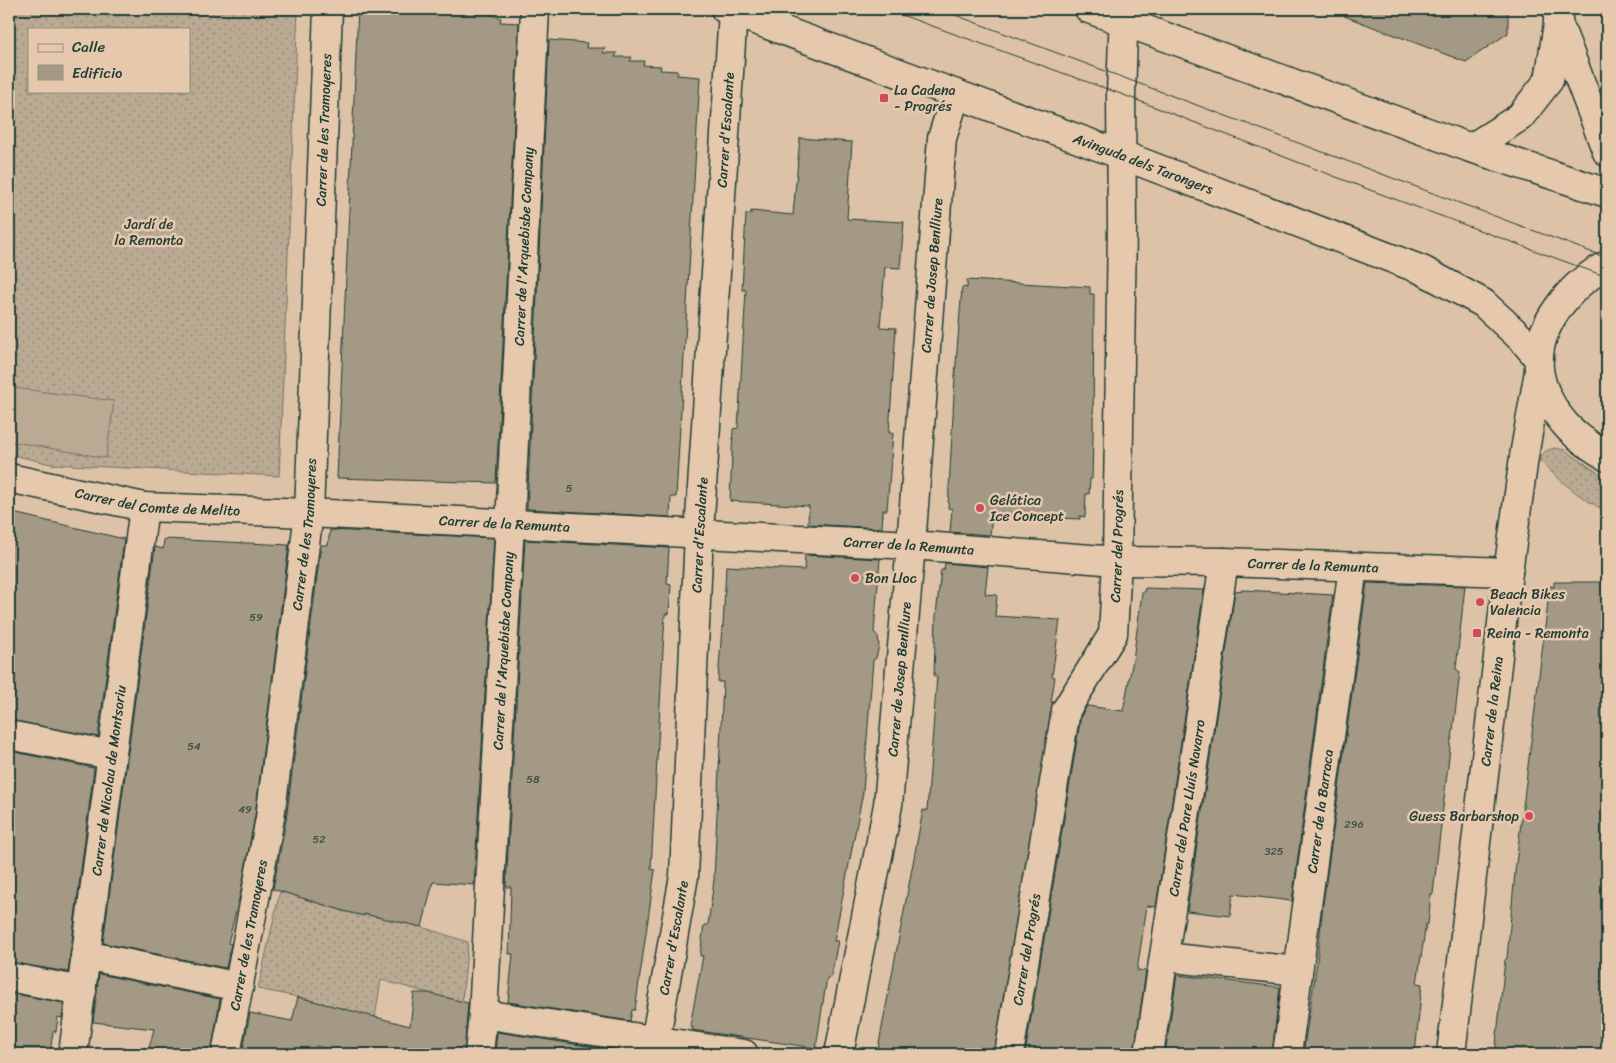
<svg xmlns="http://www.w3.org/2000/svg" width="1616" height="1063" font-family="Sriracha,sans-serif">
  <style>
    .grass { fill: url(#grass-dots); stroke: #6d7464; fill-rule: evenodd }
    .garden { fill: #bbaa93; stroke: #6d7464 }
    .building { fill: #a39984; stroke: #1f3d34 }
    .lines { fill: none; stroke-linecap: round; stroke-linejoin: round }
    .pedestrian-casing { stroke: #1f3d34; stroke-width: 31 }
    .minor-casing { stroke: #1f3d34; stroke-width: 31 }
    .tertiary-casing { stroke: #1f3d34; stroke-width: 31 }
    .secondary-casing { stroke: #1f3d34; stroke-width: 31 }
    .pedestrian { stroke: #e6c8ad; stroke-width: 28 }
    .minor { stroke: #e6c8ad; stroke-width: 28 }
    .tertiary { stroke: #e6c8ad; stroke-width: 28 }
    .secondary { stroke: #e6c8ad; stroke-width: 28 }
    .tram { stroke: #1f3d34; stroke-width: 1 }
    .poi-dot { fill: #d1495b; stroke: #e6c8ad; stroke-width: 2 }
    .labels { text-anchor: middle; stroke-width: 5; stroke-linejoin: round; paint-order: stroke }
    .number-label { font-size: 11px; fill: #405448 }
    .poi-label { font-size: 14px; fill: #1f3d34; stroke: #e6c8ad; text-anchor: start }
    .street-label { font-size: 14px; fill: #1f3d34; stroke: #e6c8ad }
    .park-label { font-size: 14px; fill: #274239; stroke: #e6c8ad }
  </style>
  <defs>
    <pattern id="grass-dots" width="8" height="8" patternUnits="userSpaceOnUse" patternTransform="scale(1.25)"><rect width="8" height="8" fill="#bbaa93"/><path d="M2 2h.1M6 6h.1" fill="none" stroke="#978c79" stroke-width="1.8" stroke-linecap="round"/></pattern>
  </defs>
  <rect width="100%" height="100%" fill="#dec2a8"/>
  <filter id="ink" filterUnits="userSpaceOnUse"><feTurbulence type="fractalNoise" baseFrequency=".02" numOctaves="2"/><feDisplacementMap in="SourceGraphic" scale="10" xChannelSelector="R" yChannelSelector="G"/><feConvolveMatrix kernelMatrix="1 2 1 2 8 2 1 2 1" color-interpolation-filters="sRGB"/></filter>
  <g filter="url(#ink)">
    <!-- grass -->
    <g class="grass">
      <path d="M9,9h289l-19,467 -228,-12 -42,-10zM29,29h160v62h-160z"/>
      <path d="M1555,448l10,2 42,29v32c-26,-11 -46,-30 -67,-50 2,-9 6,-11 15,-13z"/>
      <polygon points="280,891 347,912 364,913 422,927 468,942 462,1002 381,980 375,1018 298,997 258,989"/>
    </g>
    <!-- garden -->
    <polygon class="garden" points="14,388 114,401 106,458 9,441 9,421"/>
    <!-- building -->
    <g class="building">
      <polygon points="358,9 473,9 501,18 500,22 519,23 496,483 337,478"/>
      <polygon points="1331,9 1508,9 1508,33 1466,62 1331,11"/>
      <polygon points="549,40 587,43 586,48 605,48 603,53 617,53 615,57 632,57 630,61 644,61 643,65 661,66 660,70 678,71 677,75 700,77 676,497 671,497 670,517 527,509"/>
      <polygon points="800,138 852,142 847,219 904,222 900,268 885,267 880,327 896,328 889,433 893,433 887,510 883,510 882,528 808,524 809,506 730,501 733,429 738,428 746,290 742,290 746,214 751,214 751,211 793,215"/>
      <polygon points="967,280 1090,287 1090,294 1094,294 1093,437 1092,479 1090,479 1089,494 1086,494 1085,517 1080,516 1080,519 992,515 990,535 950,532 952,509 948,508 955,376 962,287 967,288"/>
      <polygon points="9,512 124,539 98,737 9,720"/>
      <polygon points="330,530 494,538 474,885 433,882 422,927 364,914 364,916 347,912 273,889 286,820 321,545 328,545"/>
      <polygon points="164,539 289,545 255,816 241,891 228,943 231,944 226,968 103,943 155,547 163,549"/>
      <polygon points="525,540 669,548 667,584 671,585 669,614 665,614 651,869 655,870 635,1010 632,1010 630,1021 508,1002 513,954 509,954 511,887 506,887"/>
      <polygon points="805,555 880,559 874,632 878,636 879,646 876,658 873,660 863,792 834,941 838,941 831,977 827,978 823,1002 816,1048 692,1030 693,1027 690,1026 703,956 700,956 704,925 708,925 714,880 723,682 718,682 722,627 723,627 726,566 804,570"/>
      <polygon points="945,563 988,567 985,594 997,595 995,616 1060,620 1052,676 1055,677 1051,702 1053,702 994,1054 877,1054 923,810 927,811 937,676 934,676 936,615 941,570 944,570"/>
      <polygon points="1554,582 1607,582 1607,1054 1495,1054 1505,960 1507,958 1515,872 1550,586 1554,587"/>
      <polygon points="1367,583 1465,586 1456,669 1460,672 1452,739 1451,739 1433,894 1431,894 1428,924 1426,924 1417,983 1422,984 1415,1054 1303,1054 1317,962 1323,904"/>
      <polygon points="1145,588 1204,590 1156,907 1147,906 1137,970 1146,971 1134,1054 1025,1054 1081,716 1087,706 1123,711 1133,660 1142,592 1144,592"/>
      <polygon points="1244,590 1333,595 1292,901 1233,894 1230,916 1187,911 1235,591"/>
      <polygon points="9,751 94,768 68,972 9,962"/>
      <polygon points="99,974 220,999 211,1054 159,1054 160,1050 149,1048 154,1029 93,1022"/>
      <polygon points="1177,975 1280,987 1272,1054 1165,1054"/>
      <polygon points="9,993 64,1003 62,1018 58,1017 56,1032 53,1031 50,1054 9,1054"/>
      <polygon points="414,993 428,993 468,1003 464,1054 349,1054 316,1046 314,1054 242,1054 250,1013 292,1021 298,997 410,1026"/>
      <polygon points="497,1032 626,1052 625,1054 495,1054"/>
    </g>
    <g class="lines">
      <defs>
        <g id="pedestrian">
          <polyline points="1164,957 1298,971"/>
          <polyline points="9,977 82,991"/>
          <polyline points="483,1014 744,1054"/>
        </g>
        <g id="minor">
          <path id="s1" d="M9,478l135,29 165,6 602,32 206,16 107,1 284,10"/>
          <polyline points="9,735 111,755"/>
          <polyline points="85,955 239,987"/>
          <path id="s2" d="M73,1054l71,-547"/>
          <path id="s3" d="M226,1054l44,-236 39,-305 19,-504"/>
          <path id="s4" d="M479,1054l4,-40 27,-490 25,-515"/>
          <path id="s5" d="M653,1054l31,-178 15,-343 34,-521"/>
          <path id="s6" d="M839,1054l49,-249 23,-260 31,-407 14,-44"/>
          <path id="s7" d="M1009,1054l57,-344 47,-76 4,-73 5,-335 -1,-132 3,-85"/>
          <path id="s8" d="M1149,1054l75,-492"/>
          <path id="s9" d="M1287,1054l66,-487"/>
        </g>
        <g id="tertiary">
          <polyline points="1559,25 1607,152"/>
          <polyline points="1471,148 1520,117 1549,80 1558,24 1558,9"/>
          <path id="s10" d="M1451,1054l57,-482 17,-122 14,-79"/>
        </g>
        <g id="secondary">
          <path id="s11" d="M725,9l397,146 300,115 61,33 41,38 15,18"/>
          <polyline points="1089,9 1471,148 1607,193"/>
          <path d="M1607,265c-36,19 -72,60 -68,104 2,19 13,40 26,55 11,13 27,23 42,33"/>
        </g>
      </defs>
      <!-- pedestrian casing -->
      <use href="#pedestrian" class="pedestrian-casing"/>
      <!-- minor casing -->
      <use href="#minor" class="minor-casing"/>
      <!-- tertiary casing -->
      <use href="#tertiary" class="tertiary-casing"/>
      <!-- secondary casing -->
      <use href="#secondary" class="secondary-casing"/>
      <!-- pedestrian -->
      <use href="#pedestrian" class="pedestrian"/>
      <!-- minor -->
      <use href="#minor" class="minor"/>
      <!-- tertiary -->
      <use href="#tertiary" class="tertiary"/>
      <!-- secondary -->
      <use href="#secondary" class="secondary"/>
      <!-- tram -->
      <g class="tram">
        <polyline points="885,9 1121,94 1370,190 1607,277"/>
        <polyline points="939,9 1607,258"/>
      </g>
    </g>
  </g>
  <!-- markers -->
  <g class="poi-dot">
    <rect x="879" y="93" width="10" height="10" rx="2.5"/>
    <circle cx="980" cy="508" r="5"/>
    <circle cx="855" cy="578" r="5"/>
    <circle cx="1480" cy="602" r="5"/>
    <rect x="1472" y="628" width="10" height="10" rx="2.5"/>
    <circle cx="1529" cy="816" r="5"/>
  </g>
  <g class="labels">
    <!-- number labels -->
    <g class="number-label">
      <text x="569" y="492">5</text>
      <text x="256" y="621">59</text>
      <text x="194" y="750">54</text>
      <text x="533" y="783">58</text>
      <text x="245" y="813">49</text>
      <text x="1354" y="828">296</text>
      <text x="319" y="843">52</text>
      <text x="1274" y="855">325</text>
    </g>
    <!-- poi labels -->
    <g class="poi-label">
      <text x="894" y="95">La Cadena<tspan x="894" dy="16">- Progrés</tspan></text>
      <text x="990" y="505">Gelática<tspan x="990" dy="16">Ice Concept</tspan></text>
      <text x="865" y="583">Bon Lloc</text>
      <text x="1490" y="599">Beach Bikes<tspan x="1490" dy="16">Valencia</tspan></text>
      <text x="1487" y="638">Reina - Remonta</text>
      <text x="1519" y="821" text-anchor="end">Guess Barbarshop</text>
    </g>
    <!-- street labels -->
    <g class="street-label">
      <text dy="5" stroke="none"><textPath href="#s3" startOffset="931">Carrer de les Tramoyeres</textPath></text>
      <text dy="5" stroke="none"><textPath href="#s5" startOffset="928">Carrer d'Escalante</textPath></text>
      <text dy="5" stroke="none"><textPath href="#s11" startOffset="446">Avinguda dels Tarongers</textPath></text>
      <text dy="5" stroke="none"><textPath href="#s4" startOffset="809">Carrer de l'Arquebisbe Company</textPath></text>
      <text dy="5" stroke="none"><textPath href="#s6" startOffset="785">Carrer de Josep Benlliure</textPath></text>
      <text dy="5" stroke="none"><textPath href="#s1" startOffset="151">Carrer del Comte de Melito</textPath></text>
      <text dy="5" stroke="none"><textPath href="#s1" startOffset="499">Carrer de la Remunta</textPath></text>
      <text dy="5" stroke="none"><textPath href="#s3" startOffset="526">Carrer de les Tramoyeres</textPath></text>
      <text dy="5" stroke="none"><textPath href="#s5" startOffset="522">Carrer d'Escalante</textPath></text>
      <text dy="5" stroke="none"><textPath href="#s1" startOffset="904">Carrer de la Remunta</textPath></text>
      <text dy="5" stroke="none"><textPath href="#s7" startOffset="526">Carrer del Progrés</textPath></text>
      <text dy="5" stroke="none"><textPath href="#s1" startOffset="1309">Carrer de la Remunta</textPath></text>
      <text dy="5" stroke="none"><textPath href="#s4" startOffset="404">Carrer de l'Arquebisbe Company</textPath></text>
      <text dy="5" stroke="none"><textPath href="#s6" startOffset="380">Carrer de Josep Benlliure</textPath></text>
      <text dy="5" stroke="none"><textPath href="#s10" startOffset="345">Carrer de la Reina</textPath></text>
      <text dy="5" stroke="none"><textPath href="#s2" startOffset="276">Carrer de Nicolau de Montsoriu</textPath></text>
      <text dy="5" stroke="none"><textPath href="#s8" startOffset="249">Carrer del Pare Lluís Navarro</textPath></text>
      <text dy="5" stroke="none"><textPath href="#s9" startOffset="245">Carrer de la Barraca</textPath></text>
      <text dy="5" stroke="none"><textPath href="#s3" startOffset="121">Carrer de les Tramoyeres</textPath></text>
      <text dy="5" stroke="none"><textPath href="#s5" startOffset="118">Carrer d'Escalante</textPath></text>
      <text dy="5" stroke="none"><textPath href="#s7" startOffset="106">Carrer del Progrés</textPath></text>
    </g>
    <!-- park labels -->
    <g class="park-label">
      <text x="149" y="229">Jardí de<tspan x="149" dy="16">la Remonta</tspan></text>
    </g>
  </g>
  <!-- margin -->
  <rect width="1616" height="1063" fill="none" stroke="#e6c8ad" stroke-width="30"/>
  <rect x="15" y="15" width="1586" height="1033" fill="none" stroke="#1f3d34" stroke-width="2" filter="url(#ink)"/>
  <!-- legend -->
  <rect x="28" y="28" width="162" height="65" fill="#e6c8ad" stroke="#96907d"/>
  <rect x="38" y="44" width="25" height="8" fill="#e6c8ad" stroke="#96907d"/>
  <text x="72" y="52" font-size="15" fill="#1f3d34">Calle</text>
  <rect x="38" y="65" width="25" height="15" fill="#a39984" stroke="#96907d"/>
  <text x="72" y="78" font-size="15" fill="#1f3d34">Edificio</text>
</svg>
